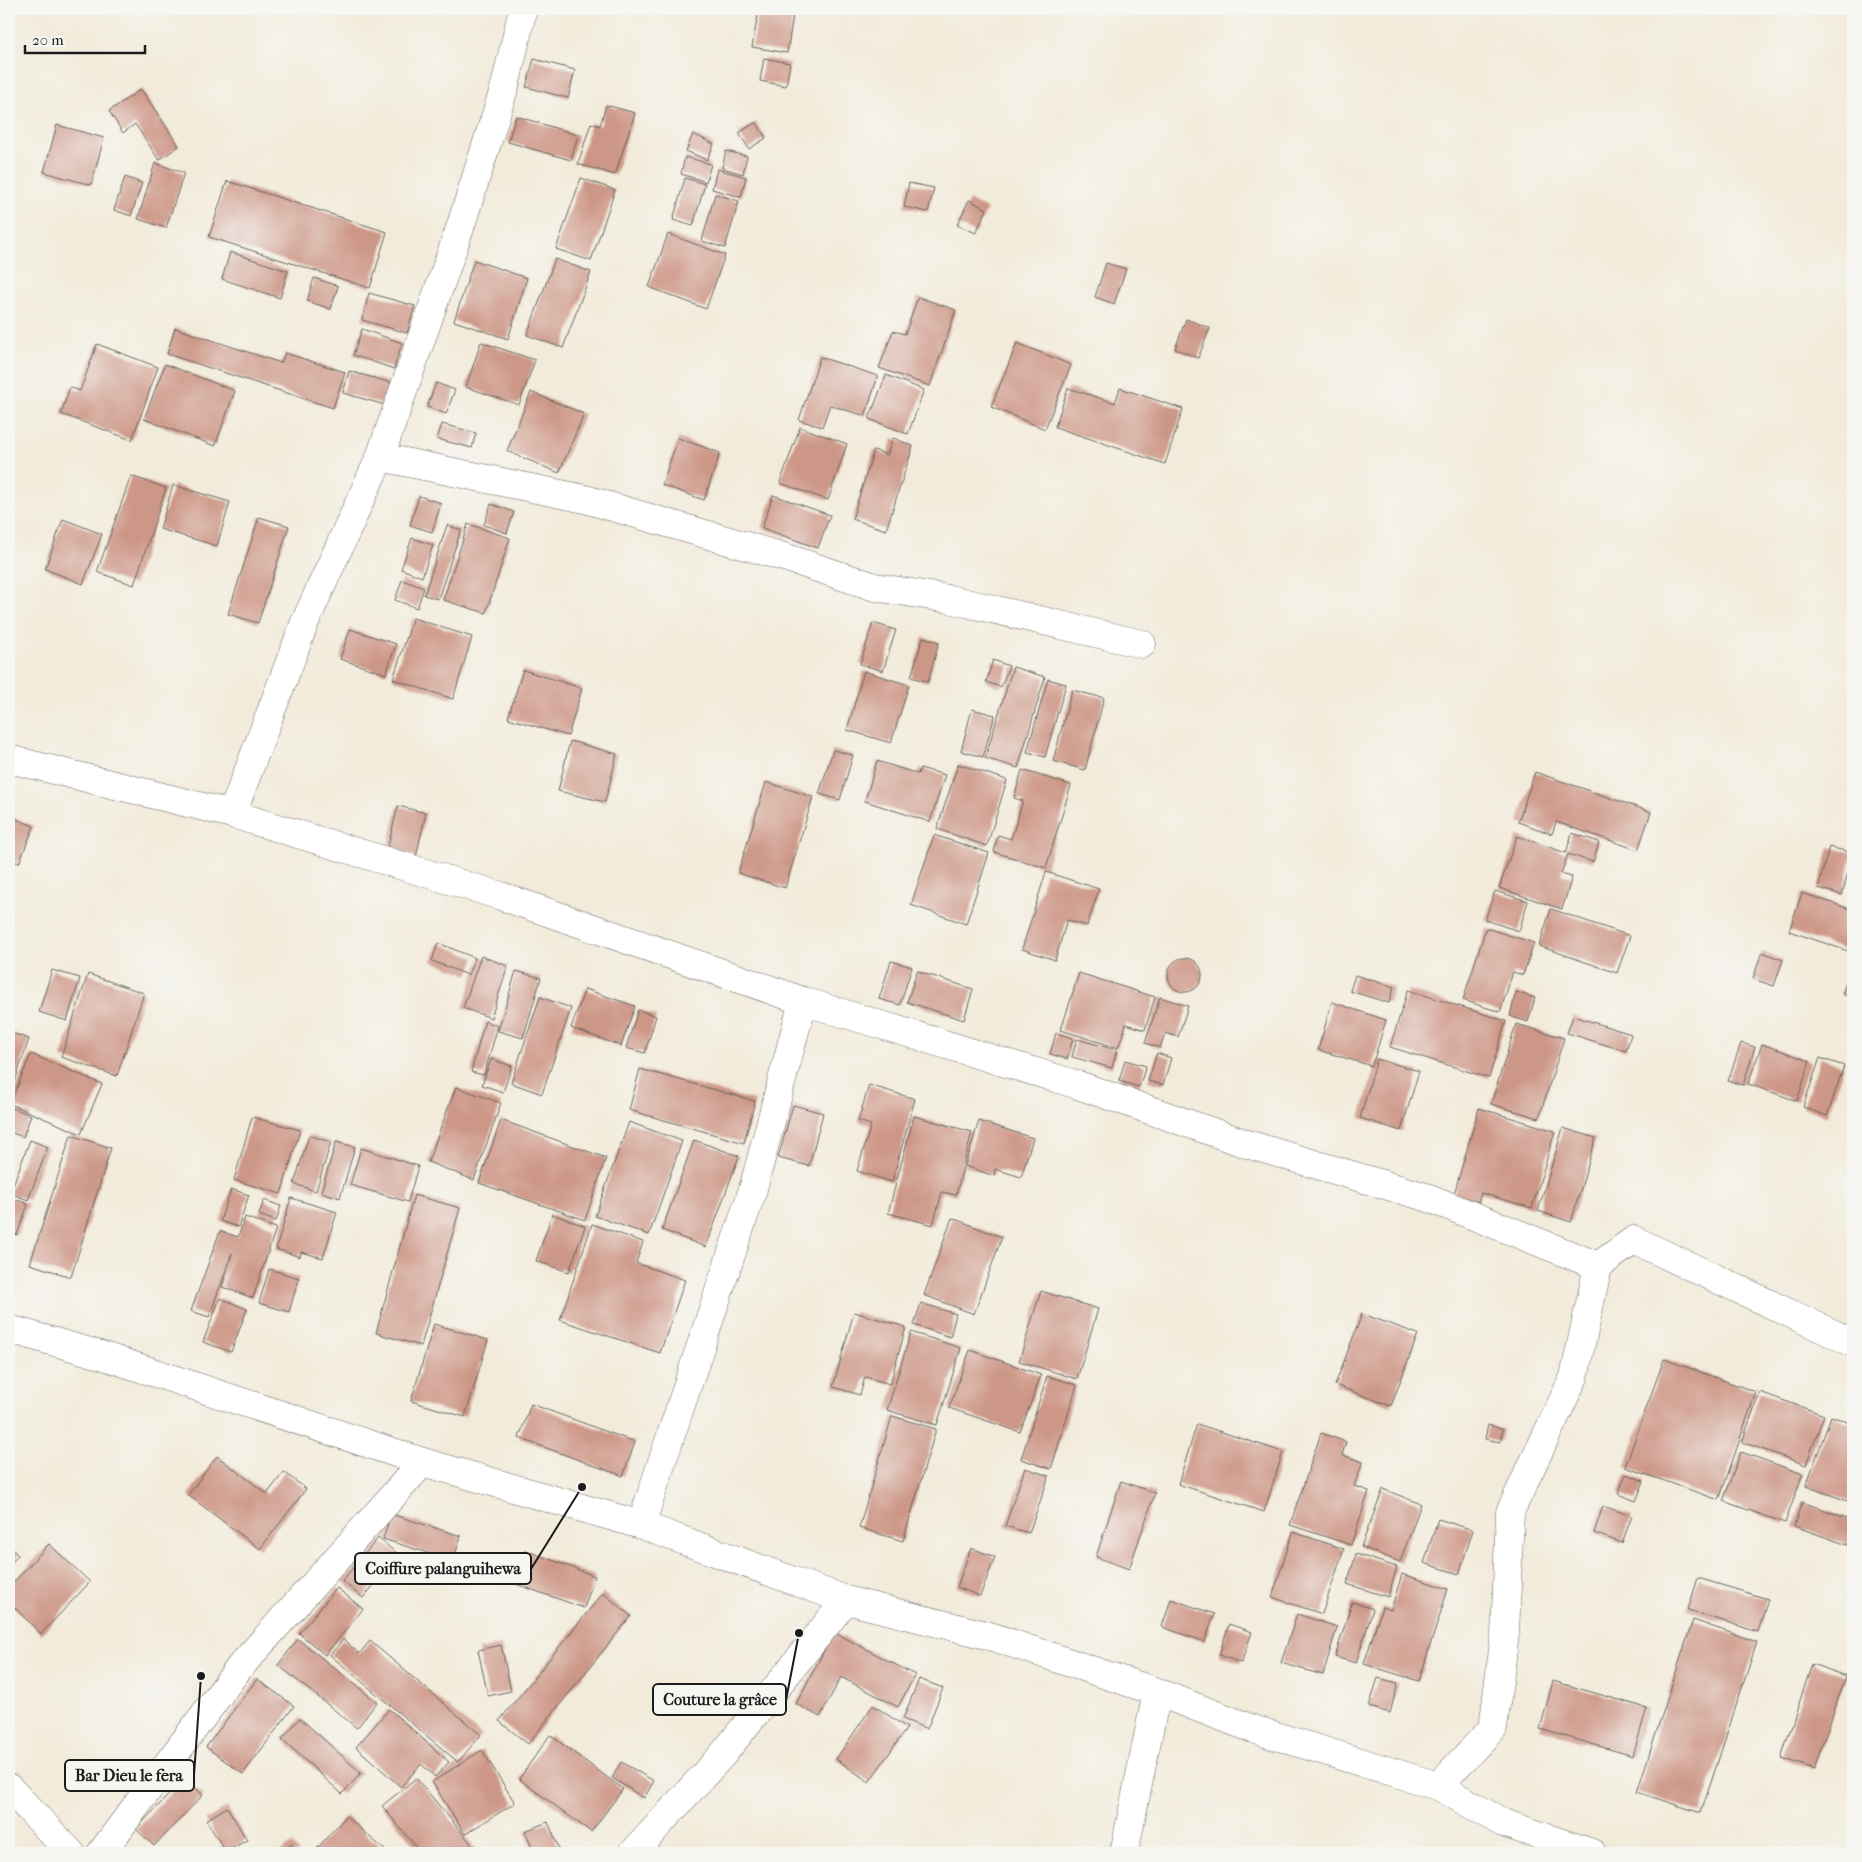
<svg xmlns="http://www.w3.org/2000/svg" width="1862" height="1862" font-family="'IM FELL French Canon',serif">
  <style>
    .building { fill: #cd9787 }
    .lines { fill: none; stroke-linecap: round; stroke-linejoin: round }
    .minor-casing { stroke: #67645e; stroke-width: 29 }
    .minor { stroke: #fff; stroke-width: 28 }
    .leader { fill: none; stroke: #1c1c1c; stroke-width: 2 }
    .callout-dot { fill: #1c1c1c; stroke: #f6f6f2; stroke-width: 2 }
    .callout { fill: #f6f6f2; stroke: #1c1c1c; stroke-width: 2 }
    .callout-label { font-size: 16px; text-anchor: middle; font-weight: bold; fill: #1c1c1c }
  </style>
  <rect width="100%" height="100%" fill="#f6f6f2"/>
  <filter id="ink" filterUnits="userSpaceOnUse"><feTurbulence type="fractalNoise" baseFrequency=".02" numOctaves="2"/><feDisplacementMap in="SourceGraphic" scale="10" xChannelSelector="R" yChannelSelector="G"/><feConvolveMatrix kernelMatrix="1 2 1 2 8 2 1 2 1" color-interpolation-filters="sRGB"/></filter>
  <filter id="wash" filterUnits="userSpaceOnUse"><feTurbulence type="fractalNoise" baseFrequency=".0096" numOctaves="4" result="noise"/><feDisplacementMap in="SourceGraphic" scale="20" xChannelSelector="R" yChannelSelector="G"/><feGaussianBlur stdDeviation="1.12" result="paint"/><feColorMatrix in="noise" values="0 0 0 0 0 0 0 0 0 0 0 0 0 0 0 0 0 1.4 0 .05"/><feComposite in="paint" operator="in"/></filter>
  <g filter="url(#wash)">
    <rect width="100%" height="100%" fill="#f2ebda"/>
    <g id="blocks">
      <!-- building -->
      <g class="building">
        <polygon points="759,9 794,9 787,53 752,47"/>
        <polygon points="764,58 790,63 786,86 760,81"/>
        <polygon points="534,59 575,70 568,98 526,87"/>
        <polygon points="141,89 179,146 159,160 135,124 123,133 109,111"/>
        <polygon points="606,105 635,113 615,175 578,164 591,123 600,126"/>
        <polygon points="516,116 578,135 571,160 508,142"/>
        <polygon points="756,122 766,138 749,149 739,133"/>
        <polygon points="57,125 104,138 91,185 44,172"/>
        <polygon points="693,134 714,144 707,160 686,151"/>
        <polygon points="726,151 747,156 743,174 722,168"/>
        <polygon points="685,157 711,164 706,182 681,174"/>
        <polygon points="155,163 184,173 166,228 138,219"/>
        <polygon points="717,169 746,177 741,197 712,189"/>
        <polygon points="125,177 142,183 131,216 114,210"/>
        <polygon points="581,178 615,190 591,261 556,249"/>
        <polygon points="685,178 705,184 693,226 673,220"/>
        <polygon points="227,181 387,232 370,288 209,237"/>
        <polygon points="909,183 934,188 928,212 904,207"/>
        <polygon points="715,194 739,201 725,248 702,241"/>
        <polygon points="969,200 987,209 976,233 957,225"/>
        <polygon points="668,234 725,255 706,309 649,287"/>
        <polygon points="230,252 288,271 280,298 222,279"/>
        <polygon points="555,259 591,272 563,348 527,335"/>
        <polygon points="474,260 527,278 508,339 454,321"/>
        <polygon points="1106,263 1126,269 1114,304 1095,297"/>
        <polygon points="314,278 338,286 331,309 307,301"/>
        <polygon points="369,293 415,306 407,333 362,320"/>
        <polygon points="918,297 956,310 930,386 879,368 893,331 905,334"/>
        <polygon points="1186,319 1210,328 1198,358 1175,349"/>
        <polygon points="175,328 281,363 285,353 345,372 333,408 167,354"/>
        <polygon points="362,329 402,343 394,369 353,355"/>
        <polygon points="481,342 535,360 519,405 466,387"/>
        <polygon points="1017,343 1071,365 1045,429 991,407"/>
        <polygon points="97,344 158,367 132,440 61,414 70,387 80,391"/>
        <polygon points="820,357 878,376 865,416 830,405 822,427 799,420"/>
        <polygon points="165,364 235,391 215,446 144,419"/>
        <polygon points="349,371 392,383 385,405 343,393"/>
        <polygon points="886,375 924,390 908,434 869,419"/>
        <polygon points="436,383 455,390 446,414 427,407"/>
        <polygon points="1068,388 1115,403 1120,388 1183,409 1165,464 1055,427"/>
        <polygon points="531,392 584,414 559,473 507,451"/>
        <polygon points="442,424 476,433 472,448 437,439"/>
        <polygon points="800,427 847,444 828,500 780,483"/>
        <polygon points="678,438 720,453 704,500 662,485"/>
        <polygon points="893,438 913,446 886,530 852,519 874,450 887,455"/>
        <polygon points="131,476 166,488 134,585 97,572"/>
        <polygon points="173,485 230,502 217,546 160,529"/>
        <polygon points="773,495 830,515 818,548 762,528"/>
        <polygon points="419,496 441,503 432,532 410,525"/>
        <polygon points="491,504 514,512 507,533 484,525"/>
        <polygon points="259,517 289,526 258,623 228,614"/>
        <polygon points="63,519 102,534 83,584 45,569"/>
        <polygon points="468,524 510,538 486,613 443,600"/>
        <polygon points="447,525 461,530 438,599 424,595"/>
        <polygon points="412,538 433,545 422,577 401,569"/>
        <polygon points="402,580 424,588 417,608 395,600"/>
        <polygon points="413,618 472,637 453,699 393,679"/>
        <polygon points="873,623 896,630 883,671 860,664"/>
        <polygon points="350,629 396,644 386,674 340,659"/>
        <polygon points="923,637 939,642 928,682 911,677"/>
        <polygon points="993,660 1009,666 1001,687 986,682"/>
        <polygon points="1013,667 1045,677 1018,768 985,758"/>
        <polygon points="523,670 582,688 568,736 508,718"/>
        <polygon points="864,671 909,685 891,743 847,730"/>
        <polygon points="1048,679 1066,684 1045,757 1027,752"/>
        <polygon points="1072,690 1104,698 1085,770 1053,761"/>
        <polygon points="972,709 995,715 983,757 961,751"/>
        <polygon points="570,741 617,754 605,802 558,791"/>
        <polygon points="833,750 853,755 840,800 819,794"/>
        <polygon points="877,761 918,774 920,768 945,775 930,822 865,801"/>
        <polygon points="958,764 1007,780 987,846 937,829"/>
        <polygon points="1022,770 1071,785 1046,868 994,852 998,835 1011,839 1023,801 1014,798"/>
        <polygon points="1535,772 1651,812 1638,850 1556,822 1552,834 1518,822"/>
        <polygon points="766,782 813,797 785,888 738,873"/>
        <polygon points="398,806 426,813 416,857 387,850"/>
        <polygon points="9,816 34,826 19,863 9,859"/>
        <polygon points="1572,833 1599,842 1593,862 1568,854 1561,874 1572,877 1562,909 1499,888 1517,836 1566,853"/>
        <polygon points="934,835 989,853 966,924 911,905"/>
        <polygon points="1829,847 1853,853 1842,895 1818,888"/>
        <polygon points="9,869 13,871 9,883"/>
        <polygon points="1046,872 1099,889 1087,926 1067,920 1055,960 1022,949"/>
        <polygon points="1495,891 1528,901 1519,931 1485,920"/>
        <polygon points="1802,893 1853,910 1853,946 1851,952 1789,931"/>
        <polygon points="1551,909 1630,936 1617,973 1539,946"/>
        <polygon points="1486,928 1534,943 1523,975 1513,972 1500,1012 1463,1000"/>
        <polygon points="438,943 475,958 468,975 432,961"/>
        <polygon points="1762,952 1783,960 1774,986 1753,979"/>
        <polygon points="481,956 508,966 491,1018 463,1008"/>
        <circle cx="1185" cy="975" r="17"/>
        <polygon points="891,961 912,967 900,1005 879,999"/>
        <polygon points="1853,961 1853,998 1842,994"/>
        <polygon points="52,970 80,978 67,1021 39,1012"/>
        <polygon points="516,971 541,978 523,1038 498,1031"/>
        <polygon points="917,971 973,989 964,1020 907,1002"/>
        <polygon points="1079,973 1155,997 1145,1030 1126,1024 1118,1048 1061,1030"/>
        <polygon points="88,974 144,993 117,1076 61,1057"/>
        <polygon points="1355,975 1394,987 1389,1003 1350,991"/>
        <polygon points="585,989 635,1006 621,1046 571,1028"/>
        <polygon points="1408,990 1506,1021 1489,1078 1390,1047"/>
        <polygon points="1516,992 1535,998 1528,1022 1510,1016"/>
        <polygon points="540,997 571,1008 542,1094 511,1083"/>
        <polygon points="1160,997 1188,1006 1178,1037 1165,1033 1160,1048 1145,1043"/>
        <polygon points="1332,1002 1386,1020 1372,1066 1318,1050"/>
        <polygon points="638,1010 656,1016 645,1053 626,1048"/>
        <polygon points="1573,1016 1631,1034 1626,1051 1567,1033"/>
        <polygon points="485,1021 498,1026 484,1075 471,1072"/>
        <polygon points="1516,1024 1564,1038 1539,1118 1491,1104"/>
        <polygon points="9,1032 29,1039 15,1081 9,1079"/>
        <polygon points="1056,1033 1073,1038 1067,1059 1050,1054"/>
        <polygon points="1077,1039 1117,1050 1112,1068 1072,1057"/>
        <polygon points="1741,1043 1755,1047 1743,1085 1728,1081"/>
        <polygon points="1762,1044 1810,1061 1797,1101 1748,1084"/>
        <polygon points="1157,1053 1171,1058 1163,1085 1148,1081"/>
        <polygon points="31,1054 102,1084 81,1134 10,1104"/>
        <polygon points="1820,1058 1844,1066 1827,1116 1803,1107"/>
        <polygon points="491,1059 512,1066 503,1092 482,1085"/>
        <polygon points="1377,1059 1419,1071 1401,1131 1360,1118"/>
        <polygon points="1125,1060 1146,1066 1139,1087 1119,1081"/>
        <polygon points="640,1069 755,1101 744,1143 629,1110"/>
        <polygon points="869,1085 915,1099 892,1182 857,1171 871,1125 858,1121"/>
        <polygon points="456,1087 501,1103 474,1180 428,1162"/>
        <polygon points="793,1105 823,1113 809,1166 778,1158"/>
        <polygon points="9,1107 31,1115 23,1137 9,1132"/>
        <polygon points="1479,1108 1555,1131 1532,1208 1481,1193 1478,1202 1454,1194"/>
        <polygon points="914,1116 972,1132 956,1195 942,1192 933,1225 888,1213"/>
        <polygon points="252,1117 300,1130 281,1194 234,1180"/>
        <polygon points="501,1120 606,1158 585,1220 479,1183"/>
        <polygon points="979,1121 1033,1138 1021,1177 995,1169 994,1176 965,1166"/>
        <polygon points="629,1122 682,1141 649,1235 595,1216"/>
        <polygon points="1563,1128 1596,1138 1571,1222 1538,1211"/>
        <polygon points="71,1135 111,1148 71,1277 30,1264"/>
        <polygon points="309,1135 331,1142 316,1191 294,1184"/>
        <polygon points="30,1140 48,1147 28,1200 10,1193"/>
        <polygon points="694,1140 739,1156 706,1247 662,1230"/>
        <polygon points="336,1142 355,1147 340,1198 321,1192"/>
        <polygon points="361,1148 418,1166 408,1202 350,1185"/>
        <polygon points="231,1189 249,1195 238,1227 220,1221"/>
        <polygon points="414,1195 460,1208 421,1346 376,1333"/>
        <polygon points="9,1197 28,1204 17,1235 9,1232"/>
        <polygon points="291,1198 337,1212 323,1258 301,1252 300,1257 276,1249"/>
        <polygon points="264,1200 281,1206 276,1221 259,1215"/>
        <polygon points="552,1214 585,1226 569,1272 536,1261"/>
        <polygon points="245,1217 276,1228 253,1298 222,1287 232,1253 209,1317 191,1311 220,1231 238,1237"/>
        <polygon points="952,1218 1002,1237 974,1314 924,1295"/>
        <polygon points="592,1224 643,1242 636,1263 685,1280 660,1353 560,1320"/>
        <polygon points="269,1269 299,1278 289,1312 259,1303"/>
        <polygon points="1041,1291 1098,1309 1077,1379 1019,1361"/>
        <polygon points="220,1298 247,1309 231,1352 203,1342"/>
        <polygon points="921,1303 956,1314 950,1337 914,1325"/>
        <polygon points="854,1312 906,1327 890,1384 865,1377 860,1395 833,1387"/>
        <polygon points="1362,1314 1418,1334 1391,1406 1335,1385"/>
        <polygon points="434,1324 488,1340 465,1417 411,1401"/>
        <polygon points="911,1332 961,1348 937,1425 887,1410"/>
        <polygon points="970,1350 1041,1375 1020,1432 949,1408"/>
        <polygon points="1664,1359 1756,1392 1719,1500 1625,1467"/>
        <polygon points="1047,1376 1077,1385 1051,1469 1021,1459"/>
        <polygon points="1760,1392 1824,1415 1806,1465 1742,1442"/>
        <polygon points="531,1404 635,1442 623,1476 519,1438"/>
        <polygon points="892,1416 936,1429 903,1541 859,1528"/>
        <polygon points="1831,1416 1853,1424 1853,1503 1806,1486"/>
        <polygon points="1197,1424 1283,1452 1264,1512 1178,1484"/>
        <polygon points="1488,1425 1503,1429 1500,1442 1485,1439"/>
        <polygon points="1321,1433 1346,1442 1342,1455 1363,1462 1354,1486 1369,1491 1351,1545 1290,1525"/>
        <polygon points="1741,1452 1803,1474 1785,1523 1723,1501"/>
        <polygon points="217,1456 267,1494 284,1472 306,1489 260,1549 188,1495"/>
        <polygon points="1025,1468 1049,1476 1029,1533 1005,1526"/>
        <polygon points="1626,1474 1644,1481 1636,1501 1618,1494"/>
        <polygon points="1121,1481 1155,1493 1129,1569 1096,1557"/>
        <polygon points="1383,1489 1421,1504 1400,1562 1361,1547"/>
        <polygon points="1802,1502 1853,1520 1853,1547 1794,1526"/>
        <polygon points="1603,1506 1632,1516 1622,1543 1594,1533"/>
        <polygon points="391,1514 461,1536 453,1561 383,1539"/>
        <polygon points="1438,1519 1473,1530 1459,1574 1424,1563"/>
        <polygon points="1293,1532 1344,1549 1322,1614 1272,1597"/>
        <polygon points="378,1538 399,1555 363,1598 342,1581"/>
        <polygon points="49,1544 90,1582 41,1634 9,1602 9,1587"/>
        <polygon points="9,1546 18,1555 9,1566"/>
        <polygon points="971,1548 995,1557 980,1596 957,1587"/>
        <polygon points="525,1550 595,1576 584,1608 513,1583"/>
        <polygon points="1356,1554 1397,1567 1388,1597 1347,1584"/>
        <polygon points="1402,1574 1448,1589 1419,1681 1364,1664 1382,1607 1391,1610"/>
        <polygon points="1698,1578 1768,1599 1758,1632 1688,1610"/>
        <polygon points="337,1588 363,1609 325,1655 299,1633"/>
        <polygon points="603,1593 631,1616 528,1744 499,1721"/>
        <polygon points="1171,1599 1214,1614 1205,1642 1162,1627"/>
        <polygon points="1352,1602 1373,1609 1356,1663 1335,1657"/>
        <polygon points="1297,1614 1337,1627 1323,1675 1281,1663"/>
        <polygon points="1693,1620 1757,1642 1701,1813 1637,1792"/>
        <polygon points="1229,1624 1252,1632 1241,1663 1219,1655"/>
        <polygon points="834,1632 915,1675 898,1707 841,1677 820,1717 796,1704"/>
        <polygon points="298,1639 377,1702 357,1728 278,1665"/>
        <polygon points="343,1639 359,1654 370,1641 481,1735 458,1762 330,1655"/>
        <polygon points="501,1645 511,1691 488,1696 478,1650"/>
        <polygon points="1812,1664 1846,1676 1814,1769 1781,1758"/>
        <polygon points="1378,1678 1398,1683 1390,1713 1369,1707"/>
        <polygon points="257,1679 294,1706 243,1774 206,1747"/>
        <polygon points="919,1679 943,1688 927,1729 903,1719"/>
        <polygon points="1553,1681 1647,1708 1633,1756 1540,1729"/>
        <polygon points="873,1705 907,1728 869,1782 836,1759"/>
        <polygon points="389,1709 449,1762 435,1777 421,1764 401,1787 356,1747"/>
        <polygon points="300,1718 361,1773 342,1794 282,1739"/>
        <polygon points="550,1735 623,1789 591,1832 519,1779"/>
        <polygon points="482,1750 515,1803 465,1834 432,1782"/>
        <polygon points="621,1762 654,1781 644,1798 612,1778"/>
        <polygon points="185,1778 203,1795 154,1846 136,1829"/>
        <polygon points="416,1778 479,1853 421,1853 382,1806"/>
        <polygon points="227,1807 247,1840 226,1852 206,1820"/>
        <polygon points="346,1816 388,1853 313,1853"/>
        <polygon points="548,1822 561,1853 534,1853 525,1831"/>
        <polygon points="292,1844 299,1853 279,1853"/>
      </g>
    </g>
  </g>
  <g filter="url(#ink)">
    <use href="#blocks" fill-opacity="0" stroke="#67645e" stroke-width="1"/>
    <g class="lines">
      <defs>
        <g id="minor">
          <polyline points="380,457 585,499 784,557 875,587 949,599 1142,644"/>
          <polyline points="9,759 232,814 501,896 803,1001 1078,1085 1247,1144 1429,1198 1598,1266"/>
          <polyline points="232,814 305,622 380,457 459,231 505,86 523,9"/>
          <polyline points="9,1329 104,1356 423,1462 641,1525 846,1600 990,1636 1157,1692 1253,1729 1438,1786 1503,1823 1592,1853"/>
          <polyline points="641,1525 753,1189 803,1001"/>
          <polyline points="1438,1786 1493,1728 1505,1634 1510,1512 1574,1377 1598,1266 1634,1240 1853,1343"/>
          <polyline points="9,1788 71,1853"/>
          <polyline points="101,1853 239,1668 423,1462"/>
          <polyline points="633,1853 723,1754 846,1600"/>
          <polyline points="1124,1853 1157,1692"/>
        </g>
      </defs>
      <!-- minor casing -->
      <use href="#minor" class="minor-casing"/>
      <!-- minor -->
      <use href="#minor" class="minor"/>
    </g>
  </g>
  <!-- callouts -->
  <path class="leader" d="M582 1487L531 1569M799 1633L786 1700M201 1676L194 1775"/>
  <g class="callout-dot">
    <circle cx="582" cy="1487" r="5"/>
    <circle cx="799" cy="1633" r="5"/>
    <circle cx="201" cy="1676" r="5"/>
  </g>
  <g class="callout">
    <rect x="355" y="1553" width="176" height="31" rx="5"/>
    <rect x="653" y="1684" width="133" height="31" rx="5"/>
    <rect x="65" y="1760" width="129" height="31" rx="5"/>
  </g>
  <g class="callout-label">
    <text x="443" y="1574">Coiffure palanguihewa</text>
    <text x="720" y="1705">Couture la grâce</text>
    <text x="129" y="1781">Bar Dieu le fera</text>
  </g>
  <!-- margin -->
  <rect width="1862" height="1862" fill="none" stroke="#f6f6f2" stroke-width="30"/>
  <!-- scale -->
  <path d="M25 45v8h120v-8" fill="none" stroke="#1c1c1c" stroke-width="2.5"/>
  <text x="32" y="45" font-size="15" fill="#1c1c1c" stroke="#f6f6f2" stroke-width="4" paint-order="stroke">20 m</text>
</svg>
